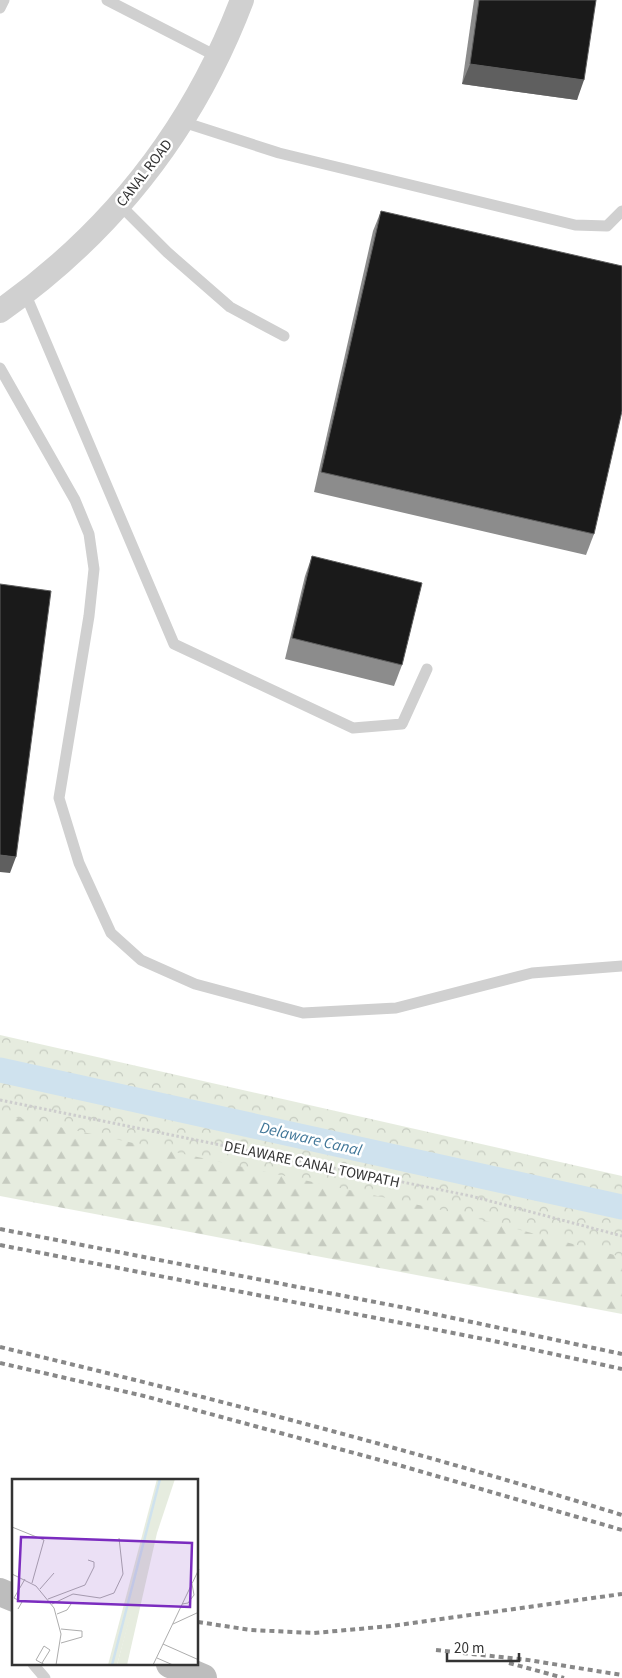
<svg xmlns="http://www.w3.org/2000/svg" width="622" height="1678" font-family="'Source Sans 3',sans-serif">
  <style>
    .forest { fill: url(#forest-firs) }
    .park { fill: url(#park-crowns) }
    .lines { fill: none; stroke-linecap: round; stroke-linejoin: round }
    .canal { stroke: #cfe2ee; stroke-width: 25 }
    .path { stroke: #cdcdcd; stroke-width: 3; stroke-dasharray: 2.5 2.5; stroke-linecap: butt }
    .service { stroke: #d0d0d0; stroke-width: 11 }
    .minor { stroke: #d0d0d0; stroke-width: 24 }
    .secondary { stroke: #bdbdbd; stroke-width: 28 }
    .rail { stroke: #888; stroke-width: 4; stroke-dasharray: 5 4; stroke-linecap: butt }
    .wall { fill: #8c8c8c }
    .shaded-wall { fill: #5f5f5f }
    .building { fill: #1a1a1a; stroke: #5f5f5f }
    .labels { text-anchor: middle; stroke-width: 5; stroke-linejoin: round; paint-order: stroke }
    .street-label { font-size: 15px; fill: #333; stroke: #fff }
    .water-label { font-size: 16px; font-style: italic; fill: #3f7597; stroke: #fff }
    .inset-river { fill: none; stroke: #cfe2ee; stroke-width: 2.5 }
    .inset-road { fill: none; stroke: #adadad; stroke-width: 1 }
    .view { fill: #7b2cbf; fill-opacity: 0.15; stroke: #7b2cbf; stroke-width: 2.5 }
    .inset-edge { fill: none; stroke: #333; stroke-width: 2.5 }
  </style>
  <defs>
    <pattern id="forest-firs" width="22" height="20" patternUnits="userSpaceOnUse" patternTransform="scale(1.25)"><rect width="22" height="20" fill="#e6ecdf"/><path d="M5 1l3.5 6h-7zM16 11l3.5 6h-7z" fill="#c6cbc0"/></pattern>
    <pattern id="park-crowns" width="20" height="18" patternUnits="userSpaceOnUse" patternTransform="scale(1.25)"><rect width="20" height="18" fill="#e6ecdf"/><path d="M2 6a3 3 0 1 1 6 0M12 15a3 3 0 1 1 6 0" fill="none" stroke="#c6cbc0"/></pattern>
  </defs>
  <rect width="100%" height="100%" fill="#fff"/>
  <!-- forest -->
  <polygon class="forest" points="0,1110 622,1248 622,1314 0,1196"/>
  <!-- park -->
  <polygon class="park" points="0,1035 622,1176 622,1257 460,1214 0,1114"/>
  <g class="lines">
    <!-- canal -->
    <polyline class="canal" points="0,1070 622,1207"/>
    <!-- path -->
    <polyline class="path" points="0,1100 471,1196 622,1236"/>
    <!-- service -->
    <g class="service">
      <polyline points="107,0 218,57"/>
      <polyline points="0,8 4,0"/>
      <polyline points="183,122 279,153 575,225 607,226 622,211"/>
      <polyline points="120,205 167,252 230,307 284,336"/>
      <polyline points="25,293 174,644 353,728 402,724 427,669"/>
      <polyline points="0,368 75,500 89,534 94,569 89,616 59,798 79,863 111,933 141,960 195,984 303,1013 396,1008 532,973 622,966"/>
      <polyline points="33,1664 45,1678"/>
    </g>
    <!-- minor -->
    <path class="minor" d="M0,311c112,-79 193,-182 242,-311"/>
    <!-- secondary -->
    <g class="secondary">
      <polyline points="0,1592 14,1598"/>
      <polyline points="170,1664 203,1678"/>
    </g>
    <!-- rail -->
    <g class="rail">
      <polyline points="0,1229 406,1308 622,1354"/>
      <polyline points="0,1245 489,1340 622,1369"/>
      <path d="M0,1347c209,50 417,104 622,168"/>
      <polyline points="0,1363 144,1396 402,1466 622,1530"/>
      <polyline points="198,1622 251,1630 314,1633 391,1626 622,1594"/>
      <polyline points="436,1650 528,1660 622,1675"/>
      <polyline points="509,1663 564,1678"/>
    </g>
  </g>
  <!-- wall -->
  <g class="wall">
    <polygon points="474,0 596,0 577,100 462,84"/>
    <polygon points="381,211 594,534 586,555 314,492 373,231"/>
    <polygon points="312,556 402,665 394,686 285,659 305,576"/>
  </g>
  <!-- shaded-wall -->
  <g class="shaded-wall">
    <polygon points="470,64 584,80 577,100 462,84"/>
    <polygon points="0,855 16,857 10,873 0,872"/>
  </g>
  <!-- building -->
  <g class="building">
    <polygon points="479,0 596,0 584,80 470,64"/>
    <polygon points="381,211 622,266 622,411 594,534 321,472"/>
    <polygon points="312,556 422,583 402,665 292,638"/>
    <polygon points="0,584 51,591 16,857 0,855"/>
  </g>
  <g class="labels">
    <!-- street labels -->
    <g class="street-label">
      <text transform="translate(144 173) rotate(-52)" y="5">CANAL ROAD</text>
      <text transform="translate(312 1164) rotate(12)" y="5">DELAWARE CANAL TOWPATH</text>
    </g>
    <!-- water labels -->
    <g class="water-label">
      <text transform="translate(311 1138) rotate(13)" y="6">Delaware Canal</text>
    </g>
  </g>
  <!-- overview -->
  <g transform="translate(12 1479)">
    <rect width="186" height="186" fill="#fff"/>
    <path d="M154,0h9l-18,54 -30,132h-10z" fill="#e6ecdf"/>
    <path d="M145,0h11l-51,186h-9z" fill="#e6ecdf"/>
    <path class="inset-river" d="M100,186l48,-186"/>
    <path class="inset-road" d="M0,48l32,13 -12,43M0,95l24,12 18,22 7,26 -5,31M28,110l14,-16M36,120l37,-14 9,-18v-5l-6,-2M40,125l21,-10 27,4 14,-5 9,-19 -4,-36M170,125l6,-1 6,-8 -2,-11M6,130l4,-7 -8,-4 11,-19M45,135l10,-4 4,-6M161,145l26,-12M49,150l21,2v6l-21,6M151,165l36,16M145,179l16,7M30,184l8,-13 -6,-4 -8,14 9,5M141,186l46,-96"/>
    <path class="view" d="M9,58l171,6 -2,64 -172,-6z"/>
    <rect width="186" height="186" class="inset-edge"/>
  </g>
  <!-- scale -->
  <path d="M447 1653v8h72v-8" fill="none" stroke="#333333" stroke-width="2.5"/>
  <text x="454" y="1653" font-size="15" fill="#333333" stroke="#ffffff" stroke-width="4" paint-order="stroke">20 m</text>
</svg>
